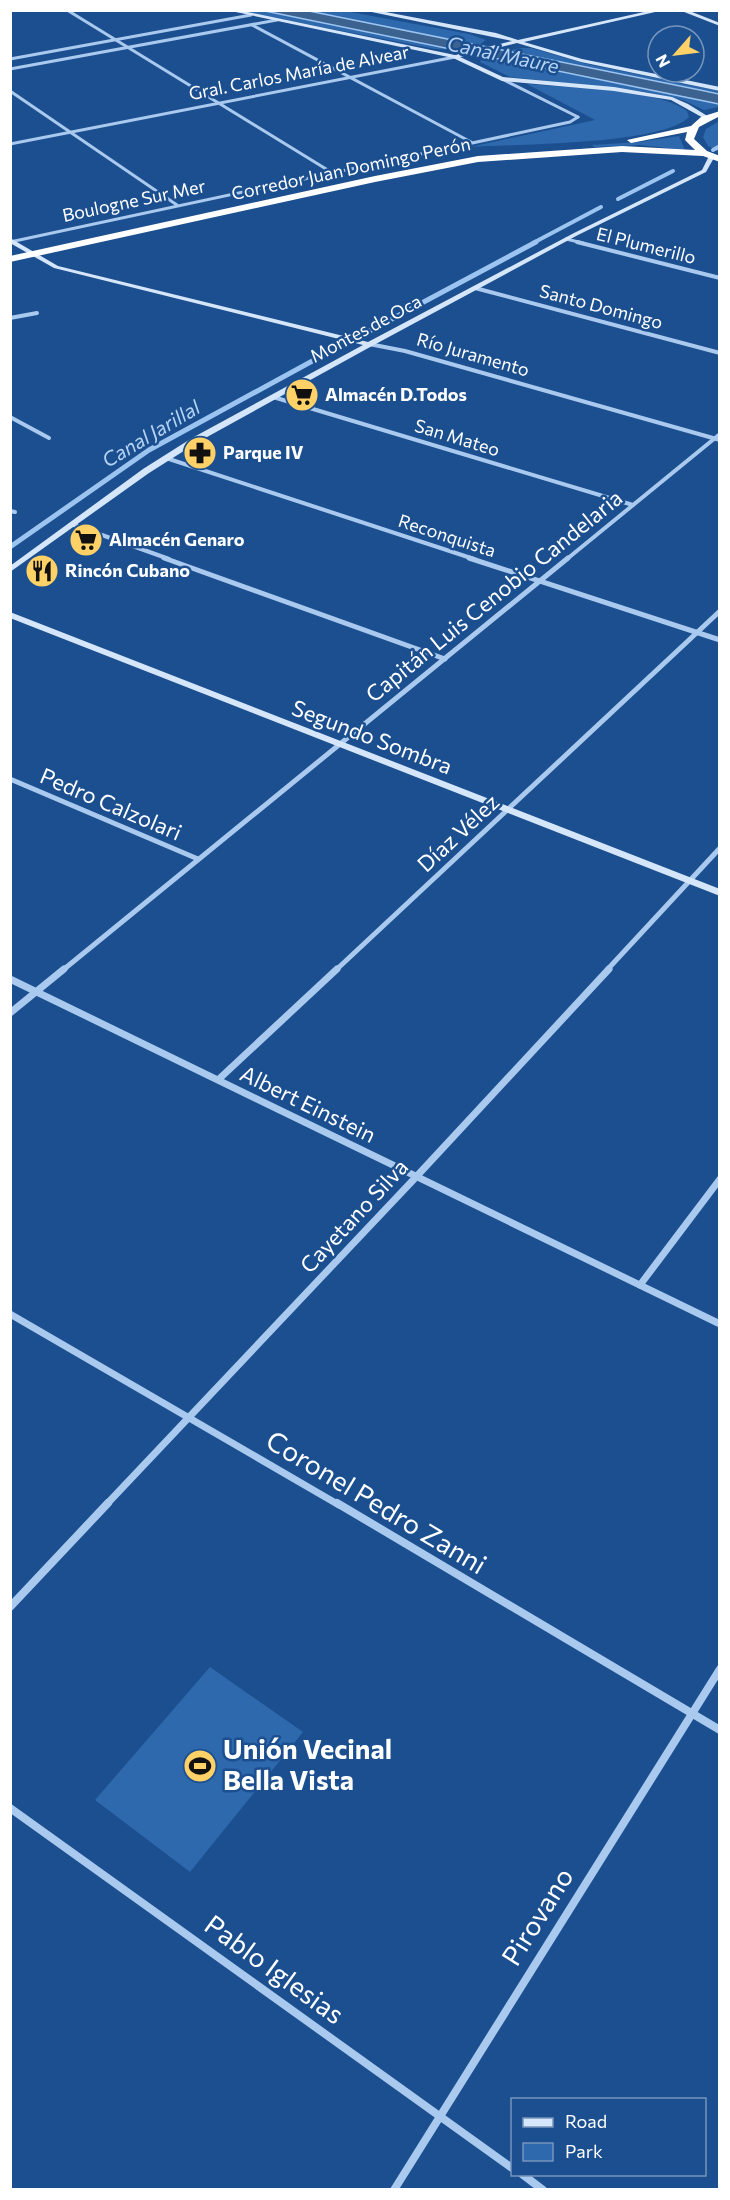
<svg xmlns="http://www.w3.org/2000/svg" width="730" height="2200" font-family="Commissioner,sans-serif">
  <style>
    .green { fill: #2e69ad }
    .water { fill: #3c6290; stroke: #9cc4f0; stroke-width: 1.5 }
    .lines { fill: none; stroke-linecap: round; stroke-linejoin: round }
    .stream-far1 { stroke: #9cc4f0; stroke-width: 4 }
    .stream { stroke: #9cc4f0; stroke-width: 5 }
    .street-far4 { stroke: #a9c9ee; stroke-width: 3 }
    .street-far3 { stroke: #a9c9ee; stroke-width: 4 }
    .street-far2 { stroke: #a9c9ee; stroke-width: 5 }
    .street-far1 { stroke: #a9c9ee; stroke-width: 7 }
    .street { stroke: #a9c9ee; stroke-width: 8 }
    .secondary { fill: #d6e6fa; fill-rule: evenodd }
    .highway { fill: #fff; fill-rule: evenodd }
    .labels { text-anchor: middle; stroke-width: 5; stroke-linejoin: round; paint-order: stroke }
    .far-street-label { font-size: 18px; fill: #fff; stroke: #1b4f8f }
    .far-poi-label { font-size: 18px; font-weight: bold; fill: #fff; stroke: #1b4f8f; text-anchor: start }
    .far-water-label { font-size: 20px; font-style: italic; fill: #b5d3f5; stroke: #1b4f8f }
    .street-label { font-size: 22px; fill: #fff; stroke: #1b4f8f }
    .near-street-label { font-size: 27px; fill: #fff; stroke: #1b4f8f }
    .near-poi-label { font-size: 27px; font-weight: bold; fill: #fff; stroke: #1b4f8f; text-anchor: start }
  </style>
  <rect width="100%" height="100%" fill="#1b4f8f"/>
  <!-- green -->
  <g class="green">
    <polygon points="240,11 265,11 457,50 435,49"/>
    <polygon points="309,11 345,11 469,34 486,40 479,45"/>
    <polygon points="520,48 531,48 587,64 719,91 719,94 507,51"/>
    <polygon points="487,56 719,104 719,107 704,110 683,100 646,92 510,77 480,62 481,59"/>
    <path d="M527,84c40,4 130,4 160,27l2,6c-27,28 -175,27 -219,30l125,-27z"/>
    <polygon points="719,121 719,152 708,146 703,137 706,129"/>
    <polygon points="679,136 685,150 640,145 594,147 592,145 639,142"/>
    <polygon points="210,1667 303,1732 190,1872 95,1800"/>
  </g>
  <!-- water -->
  <polygon class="water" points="265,11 309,11 700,90 719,94 719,104"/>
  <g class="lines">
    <!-- stream-far1 -->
    <g class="stream-far1">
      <polyline points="713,150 720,146"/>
      <polyline points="618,199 673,171"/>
      <polyline points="533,243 601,207"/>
    </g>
    <!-- stream -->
    <g class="stream">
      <polyline points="360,336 536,242"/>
      <polyline points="10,547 149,450 316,359"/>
    </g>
    <!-- street-far4 -->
    <g class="street-far4">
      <polyline points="67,10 331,172"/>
      <polyline points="252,25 471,142"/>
      <polyline points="10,59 251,15"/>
      <polyline points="10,69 277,20"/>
      <polyline points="502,79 578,117"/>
      <polyline points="10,91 177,205"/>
      <polyline points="10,144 455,57"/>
      <polyline points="566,239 583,243"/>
      <polyline points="10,242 570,122 578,117"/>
    </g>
    <!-- street-far3 -->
    <g class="street-far3">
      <polyline points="577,242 720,278"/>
      <polyline points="475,288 720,353"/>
      <polyline points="10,318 37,313"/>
      <polyline points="369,344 405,351 720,440"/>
      <polyline points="273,397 633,505"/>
      <polyline points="10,417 49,438"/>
      <polyline points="166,458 474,559"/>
      <polyline points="10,511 15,512"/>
      <polyline points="74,525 169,559"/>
      <polyline points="567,559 720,434"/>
    </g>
    <!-- street-far2 -->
    <g class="street-far2">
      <polyline points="164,558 445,659"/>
      <polyline points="469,558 720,640"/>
      <polyline points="10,779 198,859"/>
      <polyline points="63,970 568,558"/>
      <polyline points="336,970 720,611"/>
      <polyline points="607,970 720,848"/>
    </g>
    <!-- street-far1 -->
    <g class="street-far1">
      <polyline points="10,979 720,1324"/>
      <polyline points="10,1013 64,969"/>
      <polyline points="219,1079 337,969"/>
      <polyline points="640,1285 720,1179"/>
      <polyline points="10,1314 339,1505"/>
      <polyline points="106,1505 416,1177 609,969"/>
    </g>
    <!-- street -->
    <g class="street">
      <polyline points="337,1503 720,1730"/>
      <polyline points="10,1607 108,1503"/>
      <polyline points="10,1808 512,2168"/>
      <polyline points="522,2174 543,2190"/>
      <polyline points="394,2190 720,1669"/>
    </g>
    <!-- secondary -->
    <g class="secondary">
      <polygon points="226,10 238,10 455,55 512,41 362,10 375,10 496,33 518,40 653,10 664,10 524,42 582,59 720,87 720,91 581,62 517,43 460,57 503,77 614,87 672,97 688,104 709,117 707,120 671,100 614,91 502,81 453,58"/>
      <polygon points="687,10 720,23 720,26 679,10"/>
      <polygon points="712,154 715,156 706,172 578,235 372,346 198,442 149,473 10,572 10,566 143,469 192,438 363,345 54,268 10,243 10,238 58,266 368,342 574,233 702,170 709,156"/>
      <polygon points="10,612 720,889 720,896 10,618"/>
    </g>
    <!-- highway -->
    <polygon class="highway" points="720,111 720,116 699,127 694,139 707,151 720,156 720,162 703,156 622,152 478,162 375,182 10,262 10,256 375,176 478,156 622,146 695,150 685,140 687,132 631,143 627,140 691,126 701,117"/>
  </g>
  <!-- icons -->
  <defs>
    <symbol id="supermarket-disc" viewBox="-11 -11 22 22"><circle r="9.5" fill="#ffd166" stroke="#1b4f8f"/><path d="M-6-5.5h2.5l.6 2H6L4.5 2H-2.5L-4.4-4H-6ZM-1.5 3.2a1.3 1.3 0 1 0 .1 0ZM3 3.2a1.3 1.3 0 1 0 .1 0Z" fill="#111"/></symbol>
    <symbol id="pharmacy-disc" viewBox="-11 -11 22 22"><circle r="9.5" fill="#ffd166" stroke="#1b4f8f"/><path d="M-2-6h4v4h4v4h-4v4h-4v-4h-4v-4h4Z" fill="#111"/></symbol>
    <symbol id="restaurant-disc" viewBox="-11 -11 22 22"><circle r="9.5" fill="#ffd166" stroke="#1b4f8f"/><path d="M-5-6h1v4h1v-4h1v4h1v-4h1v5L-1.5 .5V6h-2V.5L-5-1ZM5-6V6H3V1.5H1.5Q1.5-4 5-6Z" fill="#111"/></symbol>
    <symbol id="stadium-disc" viewBox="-11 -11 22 22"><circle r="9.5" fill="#ffd166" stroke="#1b4f8f"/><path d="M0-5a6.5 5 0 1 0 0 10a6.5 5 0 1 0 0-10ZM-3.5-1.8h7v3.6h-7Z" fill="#111"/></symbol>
  </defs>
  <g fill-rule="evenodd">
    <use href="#supermarket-disc" x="283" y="376" width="38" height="38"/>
    <use href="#pharmacy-disc" x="181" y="434" width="38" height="38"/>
    <use href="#supermarket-disc" x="67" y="521" width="38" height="38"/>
    <use href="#restaurant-disc" x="23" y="552" width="38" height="38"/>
    <use href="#stadium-disc" x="181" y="1747" width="38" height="38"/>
  </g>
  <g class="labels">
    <!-- far-street labels -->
    <g class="far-street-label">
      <text transform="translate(299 73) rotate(-11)" y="6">Gral. Carlos María de Alvear</text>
      <text transform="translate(351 169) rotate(-12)" y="6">Corredor Juan Domingo Perón</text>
      <text transform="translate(134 201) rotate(-12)" y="6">Boulogne Sur Mer</text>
      <text transform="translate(646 246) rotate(14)" y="6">El Plumerillo</text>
      <text transform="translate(601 307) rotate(15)" y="6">Santo Domingo</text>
      <text transform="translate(366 329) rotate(-28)" y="6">Montes de Oca</text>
      <text transform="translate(473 355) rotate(16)" y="6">Río Juramento</text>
      <text transform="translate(457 438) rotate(17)" y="6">San Mateo</text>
      <text transform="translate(447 536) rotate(18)" y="6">Reconquista</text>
    </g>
    <!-- far-poi labels -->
    <g class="far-poi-label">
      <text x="325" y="401">Almacén D.Todos</text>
      <text x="223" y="459">Parque IV</text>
      <text x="109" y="546">Almacén Genaro</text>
      <text x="65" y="577">Rincón Cubano</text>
    </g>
    <!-- far-water labels -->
    <g class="far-water-label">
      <text transform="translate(503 55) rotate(12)" y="7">Canal Maure</text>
      <text transform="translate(151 434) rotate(-31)" y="7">Canal Jarillal</text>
    </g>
    <!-- street labels -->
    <g class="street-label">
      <text transform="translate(494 596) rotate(-39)" y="8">Capitán Luis Cenobio Candelaria</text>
      <text transform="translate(372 737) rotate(21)" y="8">Segundo Sombra</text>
      <text transform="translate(111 804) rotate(23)" y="8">Pedro Calzolari</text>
      <text transform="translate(458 833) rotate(-43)" y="8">Díaz Vélez</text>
      <text transform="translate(308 1104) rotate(26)" y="8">Albert Einstein</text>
      <text transform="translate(354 1216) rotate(-47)" y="8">Cayetano Silva</text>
    </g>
    <!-- near-street labels -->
    <g class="near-street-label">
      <text transform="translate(376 1503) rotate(31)" y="9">Coronel Pedro Zanni</text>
      <text transform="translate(538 1917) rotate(-58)" y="9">Pirovano</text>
      <text transform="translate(274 1970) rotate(36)" y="9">Pablo Iglesias</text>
    </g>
    <!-- near-poi labels -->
    <g class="near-poi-label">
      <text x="223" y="1759">Unión Vecinal<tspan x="223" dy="31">Bella Vista</tspan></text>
    </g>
  </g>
  <!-- border -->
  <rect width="730" height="2200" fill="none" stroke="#ffffff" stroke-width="24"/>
  <!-- legend -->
  <rect x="511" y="2098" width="195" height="78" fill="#1b4f8f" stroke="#7695bc" stroke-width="1.5"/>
  <rect x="523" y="2118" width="30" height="9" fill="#d6e6fa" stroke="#7695bc" stroke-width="1.5"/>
  <text x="565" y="2128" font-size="18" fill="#ffffff">Road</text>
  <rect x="523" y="2143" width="30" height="18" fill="#2e69ad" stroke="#7695bc" stroke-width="1.5"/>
  <text x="565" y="2158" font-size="18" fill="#ffffff">Park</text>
  <!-- north arrow -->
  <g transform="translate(676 54) rotate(242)"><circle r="28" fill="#1b4f8f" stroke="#7695bc" stroke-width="1.5"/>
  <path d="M0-4.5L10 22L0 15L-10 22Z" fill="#ffd166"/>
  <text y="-9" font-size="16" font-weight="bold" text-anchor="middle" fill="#ffffff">N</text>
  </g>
</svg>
